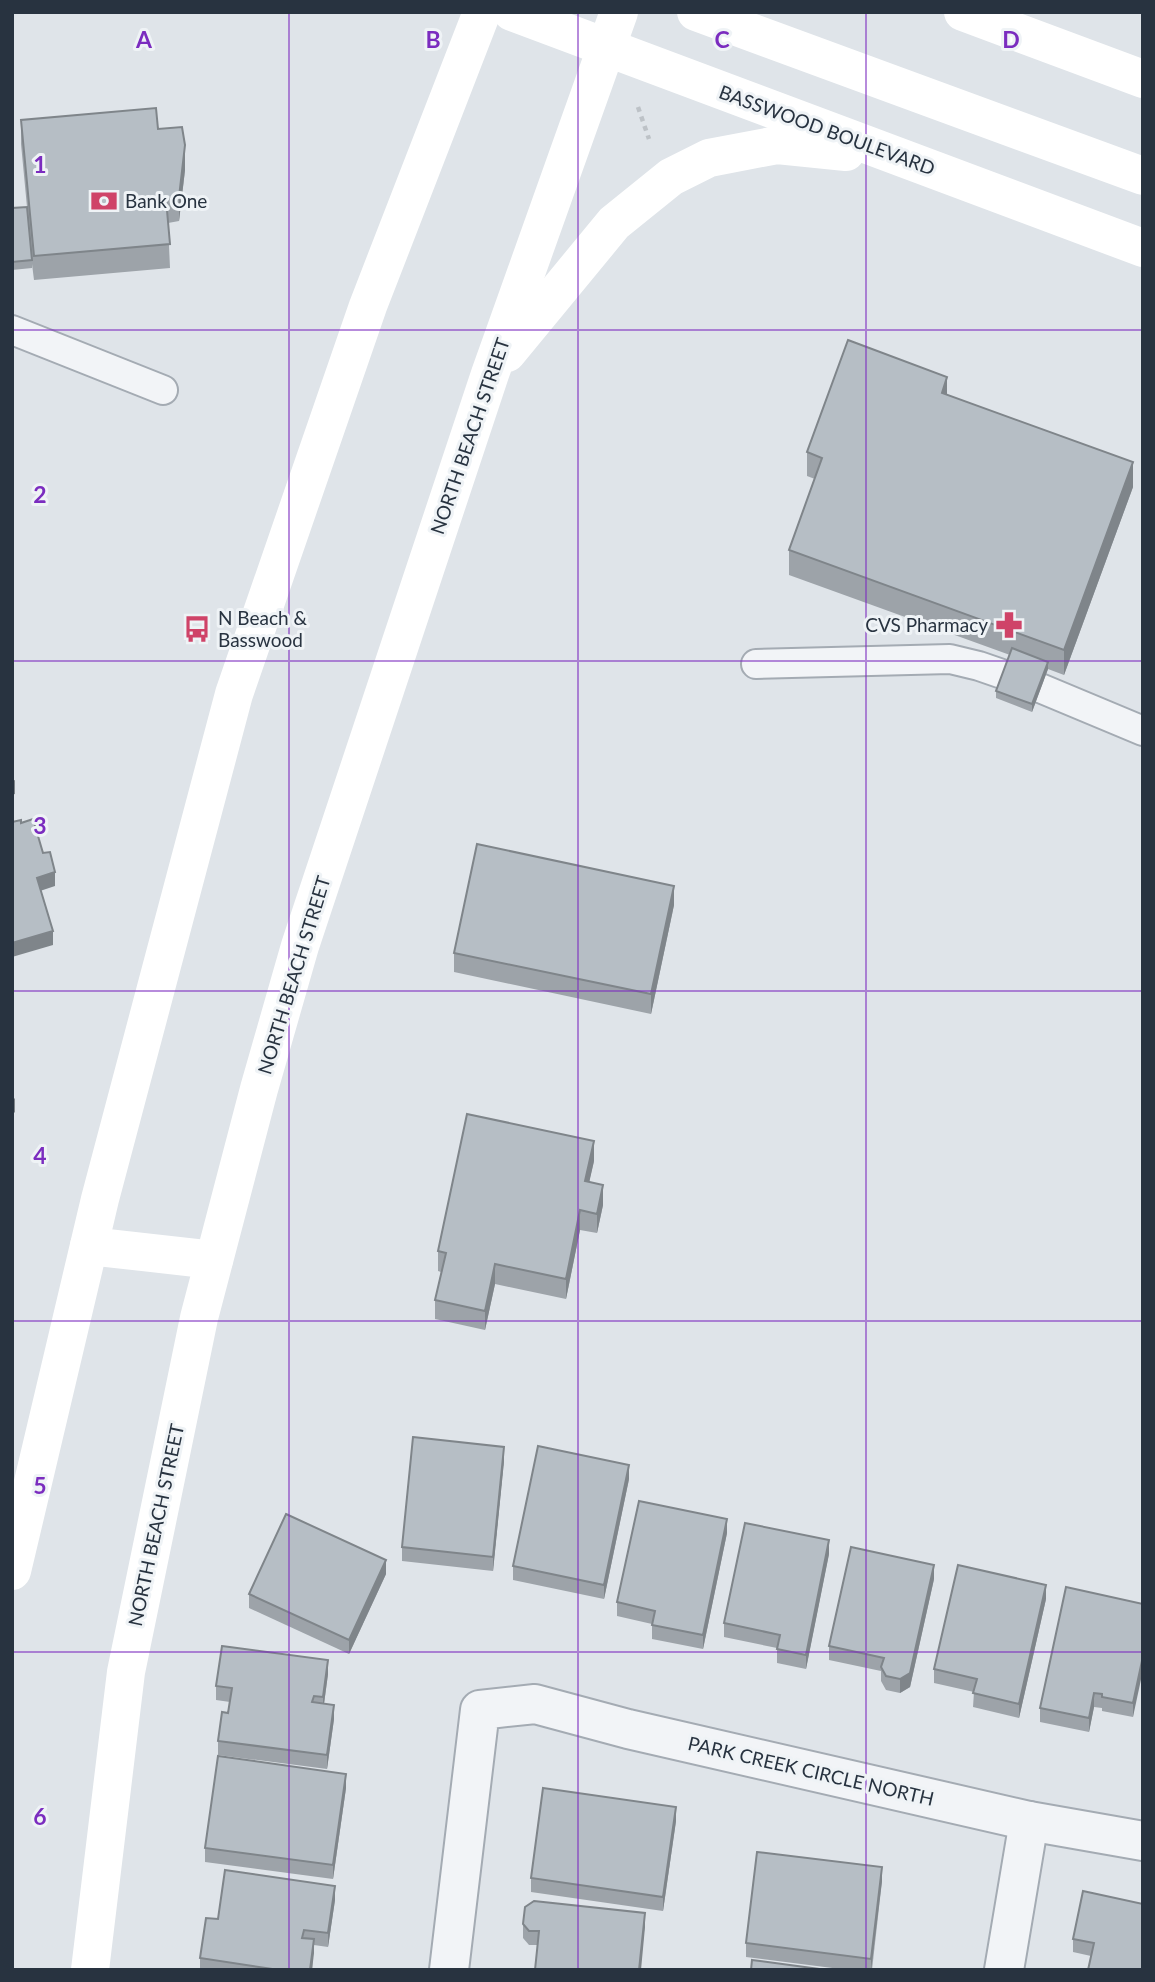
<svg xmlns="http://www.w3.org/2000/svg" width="1155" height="1982" font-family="Lato,sans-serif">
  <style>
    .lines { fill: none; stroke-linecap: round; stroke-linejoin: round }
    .service-casing { stroke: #a4abb3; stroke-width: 32 }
    .minor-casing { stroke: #a4abb3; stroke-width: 42 }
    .path { stroke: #bdc2c7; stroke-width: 4.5; stroke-dasharray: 5 5; stroke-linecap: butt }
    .service { stroke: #f2f4f7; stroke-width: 28 }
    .minor { stroke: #f2f4f7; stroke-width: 38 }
    .secondary { stroke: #fff; stroke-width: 38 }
    .wall { fill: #9da3a9 }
    .shaded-wall { fill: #7f858a }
    .building { fill: #b6bec5; stroke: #7f858a; stroke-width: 2 }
    .grid { fill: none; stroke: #7b2cbf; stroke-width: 2; stroke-opacity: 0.55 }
    .labels { text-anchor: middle; stroke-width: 6; stroke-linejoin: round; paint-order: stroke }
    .street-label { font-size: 19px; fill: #283340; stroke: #eff3f6 }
    .poi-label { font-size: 19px; fill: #283340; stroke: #eff3f6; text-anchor: start }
    .grid-label { font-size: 23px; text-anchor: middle; font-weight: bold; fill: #7b2cbf; stroke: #eff3f6; stroke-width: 6; stroke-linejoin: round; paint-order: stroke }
  </style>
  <rect width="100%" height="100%" fill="#dfe4e9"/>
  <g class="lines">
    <defs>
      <g id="service">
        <polyline points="12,330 163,390"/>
        <polyline points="756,664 950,659 979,666 1005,675"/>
        <polyline points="1040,688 1143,731"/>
      </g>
      <g id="minor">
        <polyline points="449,1970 480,1710 535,1704 628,1729 1029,1821 1143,1841"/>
        <polyline points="1004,1970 1029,1821"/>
      </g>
    </defs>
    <!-- service casing -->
    <use href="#service" class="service-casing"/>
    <!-- minor casing -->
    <use href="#minor" class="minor-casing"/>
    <!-- path -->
    <polyline class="path" points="638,107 649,139"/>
    <!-- service -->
    <use href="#service" class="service"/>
    <!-- minor -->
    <use href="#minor" class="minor"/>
    <!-- secondary -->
    <g class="secondary">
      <polyline points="512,12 1143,248"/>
      <polyline points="696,12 1143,176"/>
      <polyline points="963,12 1143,79"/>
      <polyline points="507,353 614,223 671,177 709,158 777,145 846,152"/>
      <polyline points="89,1246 214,1260"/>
      <polyline points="12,1571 100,1199 234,694 368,306 482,12"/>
      <polyline points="90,1970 126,1672 199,1318 259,1089 300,946 490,374 619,12"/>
    </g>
  </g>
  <!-- wall -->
  <g class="wall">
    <polygon points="21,120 158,129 185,170 179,221 168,223 170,268 34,280 32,264 32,268 12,270 12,208 27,207 21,144"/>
    <polygon points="947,395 1133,487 1064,675 1048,669 1032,712 996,698 996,691 1010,655 789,575 789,550 815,479 807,476 807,452"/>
    <polygon points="674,905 651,1014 454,972 454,953"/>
    <polygon points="594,1161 589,1182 603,1205 597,1233 580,1230 566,1299 495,1284 485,1330 435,1319 435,1300 441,1272 438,1271 438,1251"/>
    <polygon points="504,1461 493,1571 402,1561 402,1547"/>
    <polygon points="629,1479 604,1599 513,1580 513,1566"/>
    <polygon points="727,1533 703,1649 652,1639 652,1624 617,1616 617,1602"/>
    <polygon points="829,1554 806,1669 777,1663 777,1648 724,1637 724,1623"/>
    <polygon points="386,1574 349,1654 249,1608 249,1594"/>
    <polygon points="934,1579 910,1687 900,1693 886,1690 881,1681 881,1671 829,1660 829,1646"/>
    <polygon points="1046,1599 1019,1718 973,1707 974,1692 934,1683 934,1669"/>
    <polygon points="1143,1604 1133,1717 1102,1711 1102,1708 1094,1707 1089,1732 1040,1722 1040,1708"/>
    <polygon points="328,1674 324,1704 334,1719 327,1769 218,1755 218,1741 228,1713 230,1702 216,1700 216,1686"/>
    <polygon points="346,1788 333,1879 205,1862 205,1848"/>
    <polygon points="676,1821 663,1911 531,1892 531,1878"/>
    <polygon points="882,1881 872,1970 848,1970 746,1957 746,1943"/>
    <polygon points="335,1900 328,1947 314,1945 312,1970 200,1970 200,1958 218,1919"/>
    <polygon points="1143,1904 1091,1956 1073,1952 1073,1939"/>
    <polygon points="523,1924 645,1927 538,1945 529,1945 523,1938"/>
  </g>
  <!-- shaded-wall -->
  <g class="shaded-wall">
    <polygon points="185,145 185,170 179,221 179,197"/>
    <polygon points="947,377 947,401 942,393"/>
    <polygon points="1133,462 1133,487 1064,675 1064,650"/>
    <polygon points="1048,662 1048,669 1032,712 1032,704"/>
    <polygon points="15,780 15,794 12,795 12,781"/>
    <polygon points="55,872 55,886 37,892 37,878"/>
    <polygon points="674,886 674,905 651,1014 651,994"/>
    <polygon points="53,931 53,945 12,957 12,943"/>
    <polygon points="15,1098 15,1112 12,1115 12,1101"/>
    <polygon points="594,1141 594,1161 585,1201 585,1181"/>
    <polygon points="603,1185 603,1205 597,1233 597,1214"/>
    <polygon points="580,1210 580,1230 566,1299 566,1279"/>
    <polygon points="495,1264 495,1284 485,1330 485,1311"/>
    <polygon points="504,1447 504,1461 493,1571 493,1557"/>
    <polygon points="629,1465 629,1479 604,1599 604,1585"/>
    <polygon points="727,1519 727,1533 703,1649 703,1635"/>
    <polygon points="829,1540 829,1554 806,1669 806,1655"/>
    <polygon points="386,1560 386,1574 349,1654 349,1640"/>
    <polygon points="934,1565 934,1579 910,1687 900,1693 900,1679"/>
    <polygon points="1046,1585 1046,1599 1019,1718 1019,1704"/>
    <polygon points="1143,1656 1143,1670 1133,1717 1133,1703"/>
    <polygon points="328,1660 328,1674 323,1711 323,1697"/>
    <polygon points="1094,1693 1094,1707 1089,1732 1089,1718"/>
    <polygon points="334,1705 334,1719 327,1769 327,1755"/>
    <polygon points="346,1774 346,1788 333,1879 333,1865"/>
    <polygon points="676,1807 676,1821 663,1911 663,1897"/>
    <polygon points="882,1867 882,1881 871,1970 871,1959"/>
    <polygon points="335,1886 335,1900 328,1947 328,1933"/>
    <polygon points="645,1913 645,1927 641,1970 639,1970"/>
    <polygon points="314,1939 314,1953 312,1970 310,1970"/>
  </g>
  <!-- building -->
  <g class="building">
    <polygon points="156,108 158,129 182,127 185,145 179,197 166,199 170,244 34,256 21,120"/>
    <polygon points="27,207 32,260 12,262 12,208"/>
    <polygon points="848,340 947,377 942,393 1133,462 1064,650 789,550 822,458 807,452"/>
    <polygon points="1012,648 1048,662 1032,704 996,691"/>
    <polygon points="33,819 43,853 50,852 55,872 37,878 53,931 12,943 12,822 21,820 21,823"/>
    <polygon points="477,844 674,886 651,994 454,953"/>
    <polygon points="467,1114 594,1141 585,1181 603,1185 597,1214 580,1210 566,1279 495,1264 485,1311 435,1300 446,1253 438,1251"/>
    <polygon points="413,1437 504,1447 493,1557 402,1547"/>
    <polygon points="538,1446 629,1465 604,1585 513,1566"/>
    <polygon points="639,1501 727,1519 703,1635 652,1625 655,1611 617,1602"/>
    <polygon points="286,1514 386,1560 349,1640 249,1594"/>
    <polygon points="745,1523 829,1540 806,1655 777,1649 780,1635 724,1623"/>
    <polygon points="851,1547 934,1565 910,1673 900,1679 886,1676 881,1667 884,1658 829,1646"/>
    <polygon points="958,1565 1046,1585 1019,1704 973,1693 977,1679 934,1669"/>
    <polygon points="1066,1587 1143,1604 1143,1656 1133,1703 1102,1697 1102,1694 1094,1693 1089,1718 1040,1708"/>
    <polygon points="222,1646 328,1660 323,1697 314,1696 312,1702 334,1705 327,1755 218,1741 222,1712 228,1713 232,1688 216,1686"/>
    <polygon points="218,1756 346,1774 333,1865 205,1848"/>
    <polygon points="543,1788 676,1807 663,1897 531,1878"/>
    <polygon points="757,1852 882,1867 871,1959 746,1943"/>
    <polygon points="225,1870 335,1886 328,1933 304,1930 302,1938 314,1939 310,1970 279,1970 200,1958 206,1918 218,1919"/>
    <polygon points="1083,1891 1143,1904 1143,1970 1088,1970 1094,1943 1073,1939"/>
    <polygon points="534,1901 645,1913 639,1970 535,1970 539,1931 529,1931 523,1924 525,1907"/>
    <polygon points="752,1960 827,1970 751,1970"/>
  </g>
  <!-- grid -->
  <path class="grid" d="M289,12v1958M578,12v1958M866,12v1958M12,330h1131M12,661h1131M12,991h1131M12,1321h1131M12,1652h1131"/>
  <!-- icons -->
  <defs>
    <symbol id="bank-bare" viewBox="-9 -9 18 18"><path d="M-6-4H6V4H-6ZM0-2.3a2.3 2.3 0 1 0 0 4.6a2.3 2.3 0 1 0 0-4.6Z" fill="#cf4368" stroke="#eff3f6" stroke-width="2.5" paint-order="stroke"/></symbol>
    <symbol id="pharmacy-bare" viewBox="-9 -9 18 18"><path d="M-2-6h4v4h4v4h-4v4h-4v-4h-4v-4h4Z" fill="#cf4368" stroke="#eff3f6" stroke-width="2.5" paint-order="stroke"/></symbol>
    <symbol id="bus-bare" viewBox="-9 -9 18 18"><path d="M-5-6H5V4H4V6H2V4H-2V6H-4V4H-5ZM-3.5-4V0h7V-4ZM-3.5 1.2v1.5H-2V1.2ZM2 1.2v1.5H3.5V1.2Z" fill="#cf4368" stroke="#eff3f6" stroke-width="2.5" paint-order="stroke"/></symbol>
  </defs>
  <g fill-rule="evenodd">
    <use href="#bank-bare" x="85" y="182" width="38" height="38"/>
    <use href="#pharmacy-bare" x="990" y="606" width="38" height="38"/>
    <use href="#bus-bare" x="178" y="610" width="38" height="38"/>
  </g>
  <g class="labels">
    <!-- street labels -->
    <g class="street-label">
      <text transform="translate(827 130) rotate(20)" y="7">BASSWOOD BOULEVARD</text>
      <text transform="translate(470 436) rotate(-71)" y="7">NORTH BEACH STREET</text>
      <text transform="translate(294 975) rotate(-73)" y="7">NORTH BEACH STREET</text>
      <text transform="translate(156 1525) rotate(-78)" y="7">NORTH BEACH STREET</text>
      <text transform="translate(811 1771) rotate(13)" y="7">PARK CREEK CIRCLE NORTH</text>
    </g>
    <!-- poi labels -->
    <g class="poi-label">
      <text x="125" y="208">Bank One</text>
      <text x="218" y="625">N Beach &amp;<tspan x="218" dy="22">Basswood</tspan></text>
      <text x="988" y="632" text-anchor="end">CVS Pharmacy</text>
    </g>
  </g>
  <g class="grid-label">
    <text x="144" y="48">A</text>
    <text x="433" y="48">B</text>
    <text x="722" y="48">C</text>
    <text x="1011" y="48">D</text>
    <text x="40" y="173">1</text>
    <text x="40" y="503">2</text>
    <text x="40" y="834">3</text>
    <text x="40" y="1164">4</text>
    <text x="40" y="1494">5</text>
    <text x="40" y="1825">6</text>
  </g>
  <!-- border -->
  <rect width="1155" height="1982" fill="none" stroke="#283340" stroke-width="28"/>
</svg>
